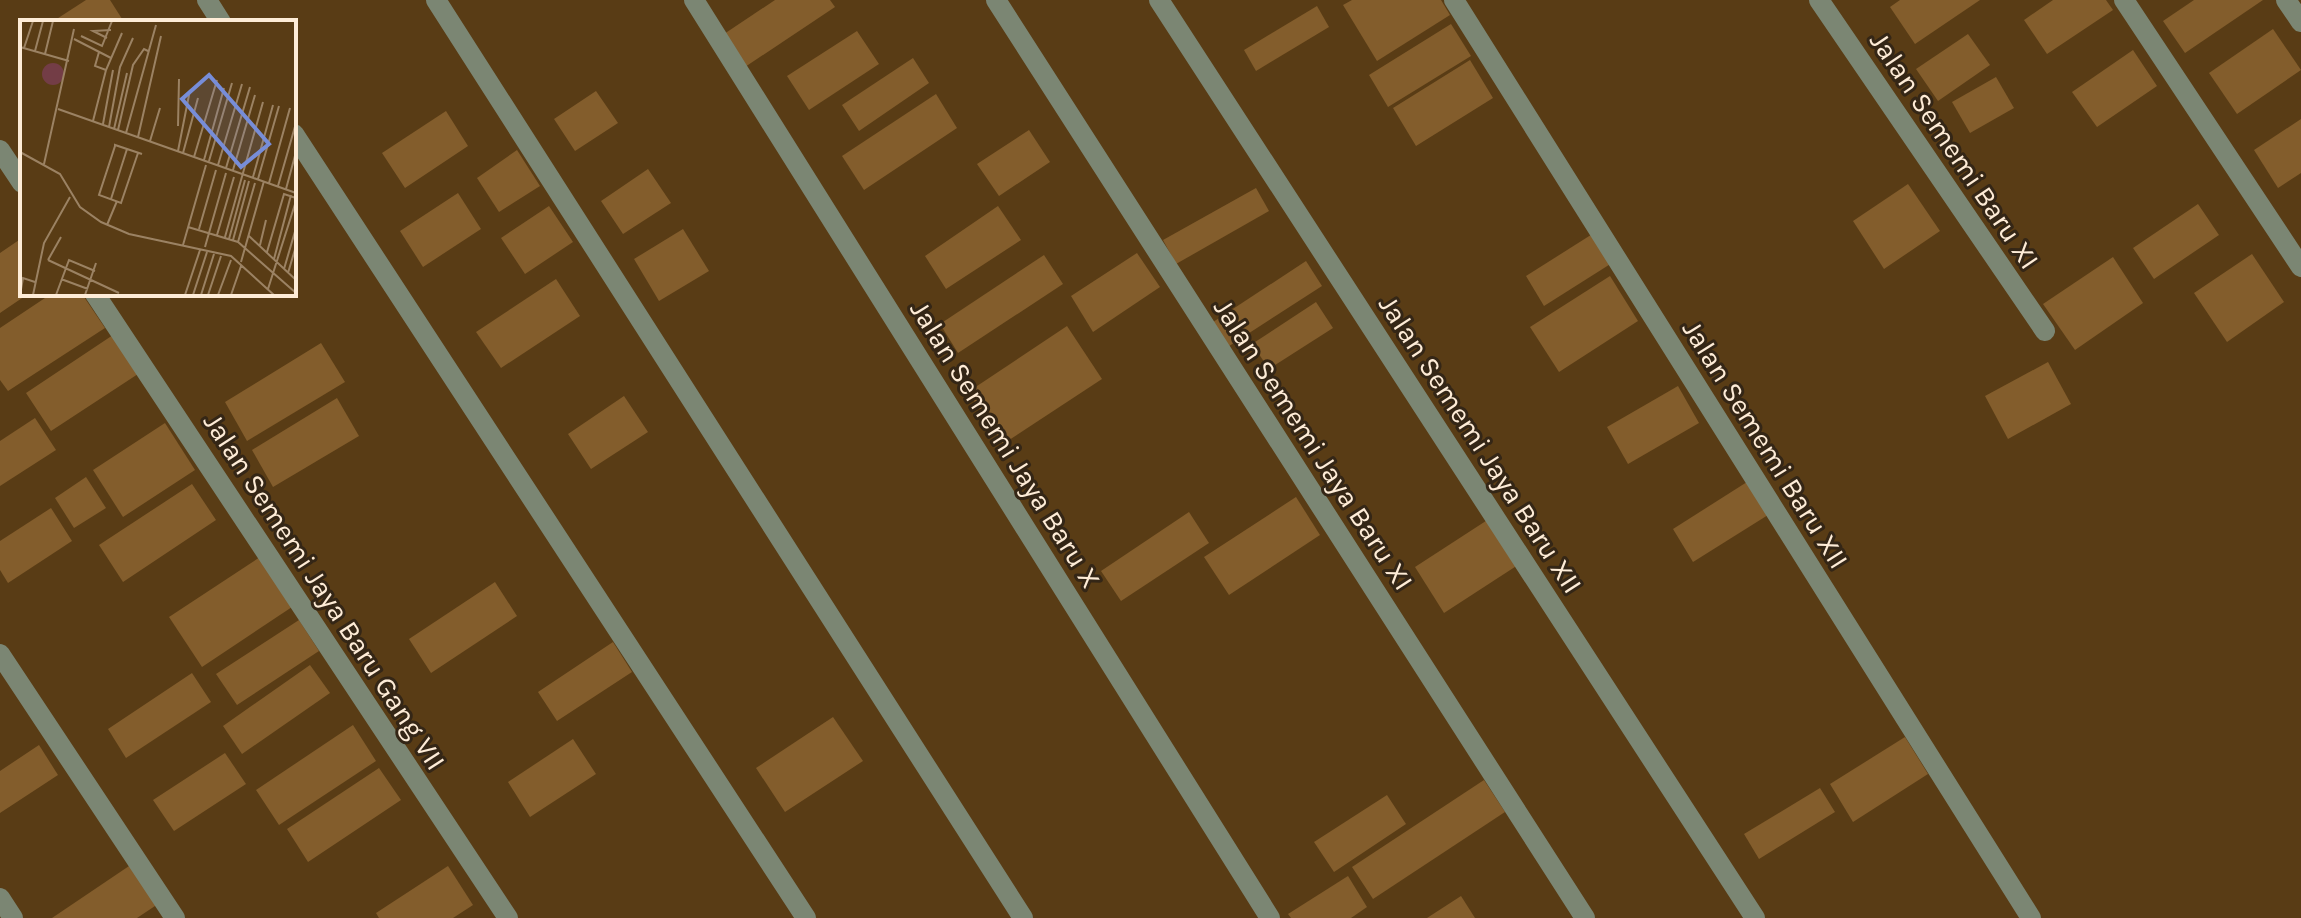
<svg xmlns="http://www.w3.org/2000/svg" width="2301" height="918" font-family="Karla,sans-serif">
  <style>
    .building { fill: #835d2c }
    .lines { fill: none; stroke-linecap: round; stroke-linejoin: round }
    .minor { stroke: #7b8673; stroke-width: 20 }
    .labels { text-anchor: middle; stroke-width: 6; stroke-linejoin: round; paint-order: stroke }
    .street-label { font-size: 28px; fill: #feecd7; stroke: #342616 }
    .inset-road { fill: none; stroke: #9b8263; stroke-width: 2 }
    .view { fill: #778dd8; fill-opacity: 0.15; stroke: #778dd8; stroke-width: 4 }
    .inset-edge { fill: none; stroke: #feecd7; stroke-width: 4 }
  </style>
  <rect width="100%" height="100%" fill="#593c15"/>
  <!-- building -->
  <g class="building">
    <polygon points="86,0 110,0 124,22 52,22"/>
    <polygon points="775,0 830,0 835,7 745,67 724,34"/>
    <polygon points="1352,0 1441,0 1450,15 1377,61 1343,5"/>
    <polygon points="1900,0 1980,0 1915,44 1890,7"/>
    <polygon points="2053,0 2106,0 2113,10 2047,54 2024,20"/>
    <polygon points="2194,0 2263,0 2185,53 2163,21"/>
    <polygon points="1317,6 1329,27 1256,71 1244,50"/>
    <polygon points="1451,24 1471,56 1388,107 1369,75"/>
    <polygon points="2273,29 2301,70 2237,114 2209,73"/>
    <polygon points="857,31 879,64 809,110 787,76"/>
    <polygon points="1968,34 1990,65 1938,101 1916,69"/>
    <polygon points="2133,50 2157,86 2097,127 2072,92"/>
    <polygon points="913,58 929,83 859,131 842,105"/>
    <polygon points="1470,60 1493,98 1416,146 1393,108"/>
    <polygon points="1996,77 2014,108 1970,133 1952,102"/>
    <polygon points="596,91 618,123 575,151 554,119"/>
    <polygon points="936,94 957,128 864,190 842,156"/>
    <polygon points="446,111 468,146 405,188 382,153"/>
    <polygon points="2301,119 2301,173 2278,188 2254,150"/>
    <polygon points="1029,130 1050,162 999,196 977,164"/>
    <polygon points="517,150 540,186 499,212 477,178"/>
    <polygon points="648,169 671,203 623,234 601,201"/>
    <polygon points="1908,184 1940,231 1884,269 1853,221"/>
    <polygon points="1256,188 1269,211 1176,264 1163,240"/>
    <polygon points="458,193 481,229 423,267 400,231"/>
    <polygon points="2198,204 2219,235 2154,279 2133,248"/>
    <polygon points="549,206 573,242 525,274 501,238"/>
    <polygon points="998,206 1021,240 946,289 925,256"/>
    <polygon points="683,229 709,271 659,301 634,259"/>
    <polygon points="1594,233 1612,263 1544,306 1526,276"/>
    <polygon points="22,238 22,294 28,294 0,313 0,253"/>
    <polygon points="1137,253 1160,287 1093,332 1071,296"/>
    <polygon points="2252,254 2284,302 2227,342 2194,293"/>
    <polygon points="1044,255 1063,284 958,353 940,324"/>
    <polygon points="2113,257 2143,303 2075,350 2043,304"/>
    <polygon points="1306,261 1322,286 1223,350 1207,326"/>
    <polygon points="1610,276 1638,321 1559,372 1530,327"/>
    <polygon points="556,279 580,316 501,368 476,332"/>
    <polygon points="51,294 82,294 105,328 8,391 0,380 0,328"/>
    <polygon points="1316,302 1333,328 1269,369 1252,344"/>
    <polygon points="1067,326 1102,379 1003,444 968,392"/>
    <polygon points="113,335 138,374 51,431 26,393"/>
    <polygon points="321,343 345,382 247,441 225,402"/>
    <polygon points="2048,362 2071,404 2008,439 1985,396"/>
    <polygon points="1678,386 1699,423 1628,464 1607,427"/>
    <polygon points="624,396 648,432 591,469 568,434"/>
    <polygon points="337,398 359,436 273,487 252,450"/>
    <polygon points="35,418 56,450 0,486 0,441"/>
    <polygon points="165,423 195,470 123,517 93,470"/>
    <polygon points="86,477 106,508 74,528 55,498"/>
    <polygon points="1747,482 1768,515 1693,562 1673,529"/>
    <polygon points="192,484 216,520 123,582 99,545"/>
    <polygon points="1296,497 1320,535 1229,595 1204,557"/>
    <polygon points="51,508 72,541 8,583 0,570 0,541"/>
    <polygon points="1189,512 1209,543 1121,601 1101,571"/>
    <polygon points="1492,517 1521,563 1444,613 1415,567"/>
    <polygon points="260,557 292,607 202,667 169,617"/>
    <polygon points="495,582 517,616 431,673 409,639"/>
    <polygon points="299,620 319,651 237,705 216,674"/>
    <polygon points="613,642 632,672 557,721 538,692"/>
    <polygon points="310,665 330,693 242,754 223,726"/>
    <polygon points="192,673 211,702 126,758 108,729"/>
    <polygon points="833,717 863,761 785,812 756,768"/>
    <polygon points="353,725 376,761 279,825 256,790"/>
    <polygon points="1905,737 1928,774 1853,822 1830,784"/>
    <polygon points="573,739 596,774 530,817 508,782"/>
    <polygon points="39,745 58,775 0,813 0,771"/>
    <polygon points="225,753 246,784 174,831 153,800"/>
    <polygon points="379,768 401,800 308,862 287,829"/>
    <polygon points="1484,780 1505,812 1373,899 1352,867"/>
    <polygon points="1820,788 1835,812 1759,859 1744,834"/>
    <polygon points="1387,795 1406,824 1334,872 1314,842"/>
    <polygon points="135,862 161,902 137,918 52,918"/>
    <polygon points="448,866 473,905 453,918 379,918 376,913"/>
    <polygon points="1348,876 1367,907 1351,918 1291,918 1288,914"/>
    <polygon points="1461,896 1475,918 1427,918"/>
  </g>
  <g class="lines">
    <!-- minor -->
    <g class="minor">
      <polyline points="207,0 221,22"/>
      <polyline points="436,0 1023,918"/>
      <polyline points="694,0 1270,918"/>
      <polyline points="996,0 1585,918"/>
      <polyline points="1159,0 1755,918"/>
      <polyline points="1454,0 2031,918"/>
      <polyline points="1819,0 2045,331"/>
      <polyline points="2124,0 2301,267"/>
      <polyline points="2286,0 2301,22"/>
      <polyline points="294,134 806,918"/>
      <polyline points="0,150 22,183"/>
      <polyline points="95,294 508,918"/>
      <polyline points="0,654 175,918"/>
      <polyline points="0,898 13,918"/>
    </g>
  </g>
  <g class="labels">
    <!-- street labels -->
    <g class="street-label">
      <text transform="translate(1955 150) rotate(56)" y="10">Jalan Sememi Baru XI</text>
      <text transform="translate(1006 444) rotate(58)" y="10">Jalan Sememi Jaya Baru X</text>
      <text transform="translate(1314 444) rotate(57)" y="10">Jalan Sememi Jaya Baru XI</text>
      <text transform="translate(1481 444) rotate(57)" y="10">Jalan Sememi Jaya Baru XII</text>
      <text transform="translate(1766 444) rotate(58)" y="10">Jalan Sememi Baru XII</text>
      <text transform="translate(325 591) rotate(57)" y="10">Jalan Sememi Jaya Baru Gang VII</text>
    </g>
  </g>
  <!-- overview -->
  <g transform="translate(20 20)">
    <rect width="276" height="276" fill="#593c15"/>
    <path d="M22 54a11 11 0 1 1 22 0a11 11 0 1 1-22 0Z" fill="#733d46"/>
    <path class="inset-road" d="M61,16l21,10 10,-25M87,18l-14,-7 18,-1M54,19l37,19M0,27l49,14M4,28l9,-27M15,31l8,-30M79,32l-4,14 11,4M25,34l8,-33M38,89l238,84M73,101l13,-51 16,-37M83,104l10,-54M158,106l1,-47M89,107l11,-60 13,-29M94,109l13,-56M98,110l15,-65 11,-16 4,2M106,113l30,-108M118,117l23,-101M130,121l10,-33M158,131l12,-61M0,132l40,22 20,33 21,15 28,12 102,22 43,39M118,133l-17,50 -22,-8 16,-49v-1l27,9M163,133l15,-55M174,137l23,-77M184,140l20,-72M189,141l23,-78M24,144l30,-135M198,145l24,-81M206,148l24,-81M213,150l22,-75M233,157l20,-72M238,159l21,-73M249,163l21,-75M258,166l18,-63M266,169l10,-37M91,179l16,-50M87,205l10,-24M168,207l50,15 58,51M179,209l17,-59M197,215l17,-58M229,216l47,44M205,217l38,-135M209,219l16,-59M213,220l16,-59M218,222l17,-59M163,225l23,-80M240,225l6,-25M185,227l21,-74M247,232l17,-58 12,4M254,239l17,-64M28,240l71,33M28,240l13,-23M221,242l23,-81M264,249l12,-41M268,253l8,-27M41,259l27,10M248,269l28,-88M0,275l3,-17 12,4M13,275l11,-52 26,-46M36,275l13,-35 26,11M65,275l11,-32M165,275l15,-45M173,275l14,-43M181,275l13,-41M188,275l13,-39M198,275l13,-35M211,275l10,-29"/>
    <path class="view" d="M189,55l60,69 -28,23 -59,-68z"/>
    <rect width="276" height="276" class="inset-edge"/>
  </g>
</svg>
